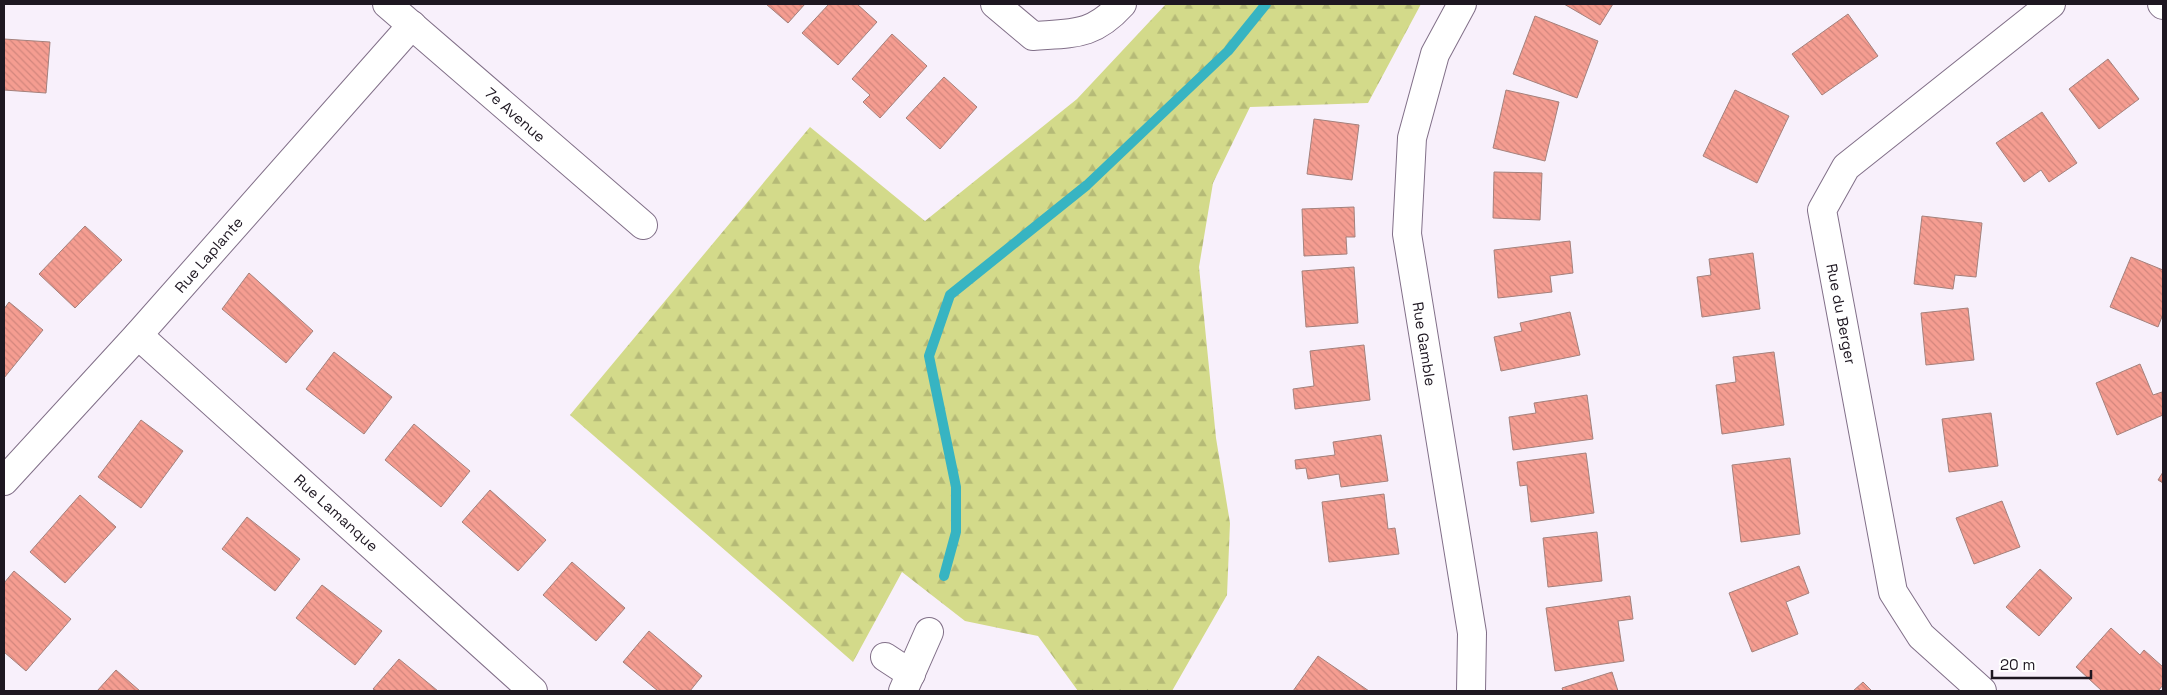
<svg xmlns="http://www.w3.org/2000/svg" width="2167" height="695" font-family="'Space Grotesk',sans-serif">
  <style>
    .forest { fill: url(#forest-firs) }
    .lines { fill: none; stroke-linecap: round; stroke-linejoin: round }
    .stream { stroke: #37b4c2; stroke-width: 10 }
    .building { fill: url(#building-back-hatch); stroke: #a4817c }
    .street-casing { stroke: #816f88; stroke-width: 30 }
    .street { stroke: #fff; stroke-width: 28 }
    .labels { text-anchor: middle; stroke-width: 4; stroke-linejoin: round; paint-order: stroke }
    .street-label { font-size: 15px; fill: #1e1721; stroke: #fff }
  </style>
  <defs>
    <pattern id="forest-firs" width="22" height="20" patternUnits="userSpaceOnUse" patternTransform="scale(1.25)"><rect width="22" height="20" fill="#d3da8a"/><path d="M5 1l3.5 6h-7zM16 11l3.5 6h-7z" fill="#b5ba77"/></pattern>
    <pattern id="building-back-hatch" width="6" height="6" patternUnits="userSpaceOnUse" patternTransform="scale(1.25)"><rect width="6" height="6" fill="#f59d91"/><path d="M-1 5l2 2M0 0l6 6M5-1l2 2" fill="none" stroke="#d2867d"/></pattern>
  </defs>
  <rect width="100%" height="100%" fill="#f8f0fb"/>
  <!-- forest -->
  <polygon class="forest" points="1166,4 1421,4 1368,103 1250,107 1213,183 1199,267 1216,438 1230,523 1227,595 1172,691 1078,691 1038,636 965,621 902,572 853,662 570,415 810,127 925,221 1077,99"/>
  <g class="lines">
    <!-- stream -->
    <polyline class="stream" points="944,576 956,532 956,487 929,356 950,295 1087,185 1228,51 1266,4"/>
  </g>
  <!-- building -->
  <g class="building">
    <polygon points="766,4 805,4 788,23"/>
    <polygon points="829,4 857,4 877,22 838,65 802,33"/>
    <polygon points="1564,4 1613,4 1600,25"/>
    <polygon points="1848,14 1878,56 1822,95 1792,54"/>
    <polygon points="1535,16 1598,41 1577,98 1513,74"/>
    <polygon points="892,34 927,66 880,118 863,102 870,95 852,79"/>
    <polygon points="4,39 50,42 46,93 4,90"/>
    <polygon points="2108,59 2139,99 2099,129 2069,89"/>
    <polygon points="944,77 977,107 940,149 906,118"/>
    <polygon points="1506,90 1559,102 1545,161 1493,148"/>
    <polygon points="1735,90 1789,116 1757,183 1703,156"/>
    <polygon points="2042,112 2077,163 2049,182 2041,170 2024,182 1996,143"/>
    <polygon points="1314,119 1359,125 1352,180 1307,174"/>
    <polygon points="1494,172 1542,173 1540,220 1493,218"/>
    <polygon points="1354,207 1355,237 1346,237 1347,254 1304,256 1302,209"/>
    <polygon points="1922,216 1982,223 1976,277 1955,275 1953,289 1914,284"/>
    <polygon points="85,226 122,260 75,308 39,274"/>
    <polygon points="1570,241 1573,273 1550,276 1552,292 1498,298 1494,250"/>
    <polygon points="1753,253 1760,309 1702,317 1697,277 1711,275 1709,259"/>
    <polygon points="2131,257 2163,270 2163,314 2158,327 2110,307"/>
    <polygon points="1354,267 1358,323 1306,327 1302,271"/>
    <polygon points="249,273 313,331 286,363 222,309"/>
    <polygon points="9,302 43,330 4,378 4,309"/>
    <polygon points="1968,308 1974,360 1926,365 1921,313"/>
    <polygon points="1570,312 1580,355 1501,371 1494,337 1522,331 1520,323"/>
    <polygon points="1364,345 1370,400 1295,409 1293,389 1314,386 1310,351"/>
    <polygon points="334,352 392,397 364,434 306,389"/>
    <polygon points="1774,352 1784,425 1722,434 1716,385 1736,382 1733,357"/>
    <polygon points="2140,364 2153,395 2162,392 2163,415 2117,435 2096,383"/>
    <polygon points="1587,395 1593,439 1513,450 1509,417 1536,413 1534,403"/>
    <polygon points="1991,413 1998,466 1949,472 1942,419"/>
    <polygon points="141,420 183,451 141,508 98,477"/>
    <polygon points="414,424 470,471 441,507 385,460"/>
    <polygon points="1381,435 1388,481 1341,487 1339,474 1308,479 1306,468 1296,469 1295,460 1335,455 1333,442"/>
    <polygon points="1586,453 1594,513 1531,522 1527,485 1520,486 1517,462"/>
    <polygon points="1790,458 1800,534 1741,542 1732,465"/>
    <polygon points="2163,472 2163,483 2158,480"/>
    <polygon points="490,490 546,540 518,571 462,522"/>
    <polygon points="1384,494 1388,529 1395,528 1399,554 1329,562 1322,502"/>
    <polygon points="80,495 116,527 65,583 30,552"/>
    <polygon points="2002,501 2020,547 1974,564 1956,518"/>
    <polygon points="247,517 300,559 275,591 222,549"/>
    <polygon points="1597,532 1602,581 1548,587 1543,538"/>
    <polygon points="572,562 625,608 596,641 543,595"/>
    <polygon points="1799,566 1809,593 1786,602 1798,634 1752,652 1729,593"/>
    <polygon points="2040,569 2072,598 2039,636 2006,607"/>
    <polygon points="14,571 71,619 26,671 4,652 4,583"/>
    <polygon points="322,585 382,631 355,665 296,618"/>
    <polygon points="1630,596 1633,619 1618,621 1624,661 1555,671 1546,608"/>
    <polygon points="2111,628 2140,655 2144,650 2163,667 2163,685 2158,691 2102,691 2076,667"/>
    <polygon points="649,631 702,676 690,691 658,691 623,662"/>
    <polygon points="1318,656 1369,691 1293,691"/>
    <polygon points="399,659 438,691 376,691 373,689"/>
    <polygon points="116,670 140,691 97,691"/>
    <polygon points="1612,672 1618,691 1563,691 1562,688"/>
    <polygon points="1863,682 1872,691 1853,691"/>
  </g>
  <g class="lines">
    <defs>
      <g id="street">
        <polyline points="387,4 643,225"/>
        <path d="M995,4l38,32c41,-3 60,0 89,-32"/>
        <polyline points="1462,4 1435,54 1412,138 1407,234 1472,633 1471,691"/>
        <polyline points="2162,4 2163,5"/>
        <polyline points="138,335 533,691"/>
        <polyline points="4,481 138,335 412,25"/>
        <polyline points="885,657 911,674"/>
        <polyline points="903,691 929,632"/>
        <polyline points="1982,691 1921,636 1893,592 1822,210 1846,167 2051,4"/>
      </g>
    </defs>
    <!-- street casing -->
    <use href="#street" class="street-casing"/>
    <!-- street -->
    <use href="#street" class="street"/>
  </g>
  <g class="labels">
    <!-- street labels -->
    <g class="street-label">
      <text transform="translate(515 115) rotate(41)" y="5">7e Avenue</text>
      <text transform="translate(209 255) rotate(-49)" y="5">Rue Laplante</text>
      <text transform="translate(1841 314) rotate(79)" y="5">Rue du Berger</text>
      <text transform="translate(1424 344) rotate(81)" y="5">Rue Gamble</text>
      <text transform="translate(336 513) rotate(42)" y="5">Rue Lamanque</text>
    </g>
  </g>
  <!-- border -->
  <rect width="2167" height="695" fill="none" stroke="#1e1721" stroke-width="10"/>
  <!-- scale -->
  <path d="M1992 670v8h99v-8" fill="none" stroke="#1e1721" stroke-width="2.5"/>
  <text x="2000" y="670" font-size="15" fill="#1e1721" stroke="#ffffff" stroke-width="4" paint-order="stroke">20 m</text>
</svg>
